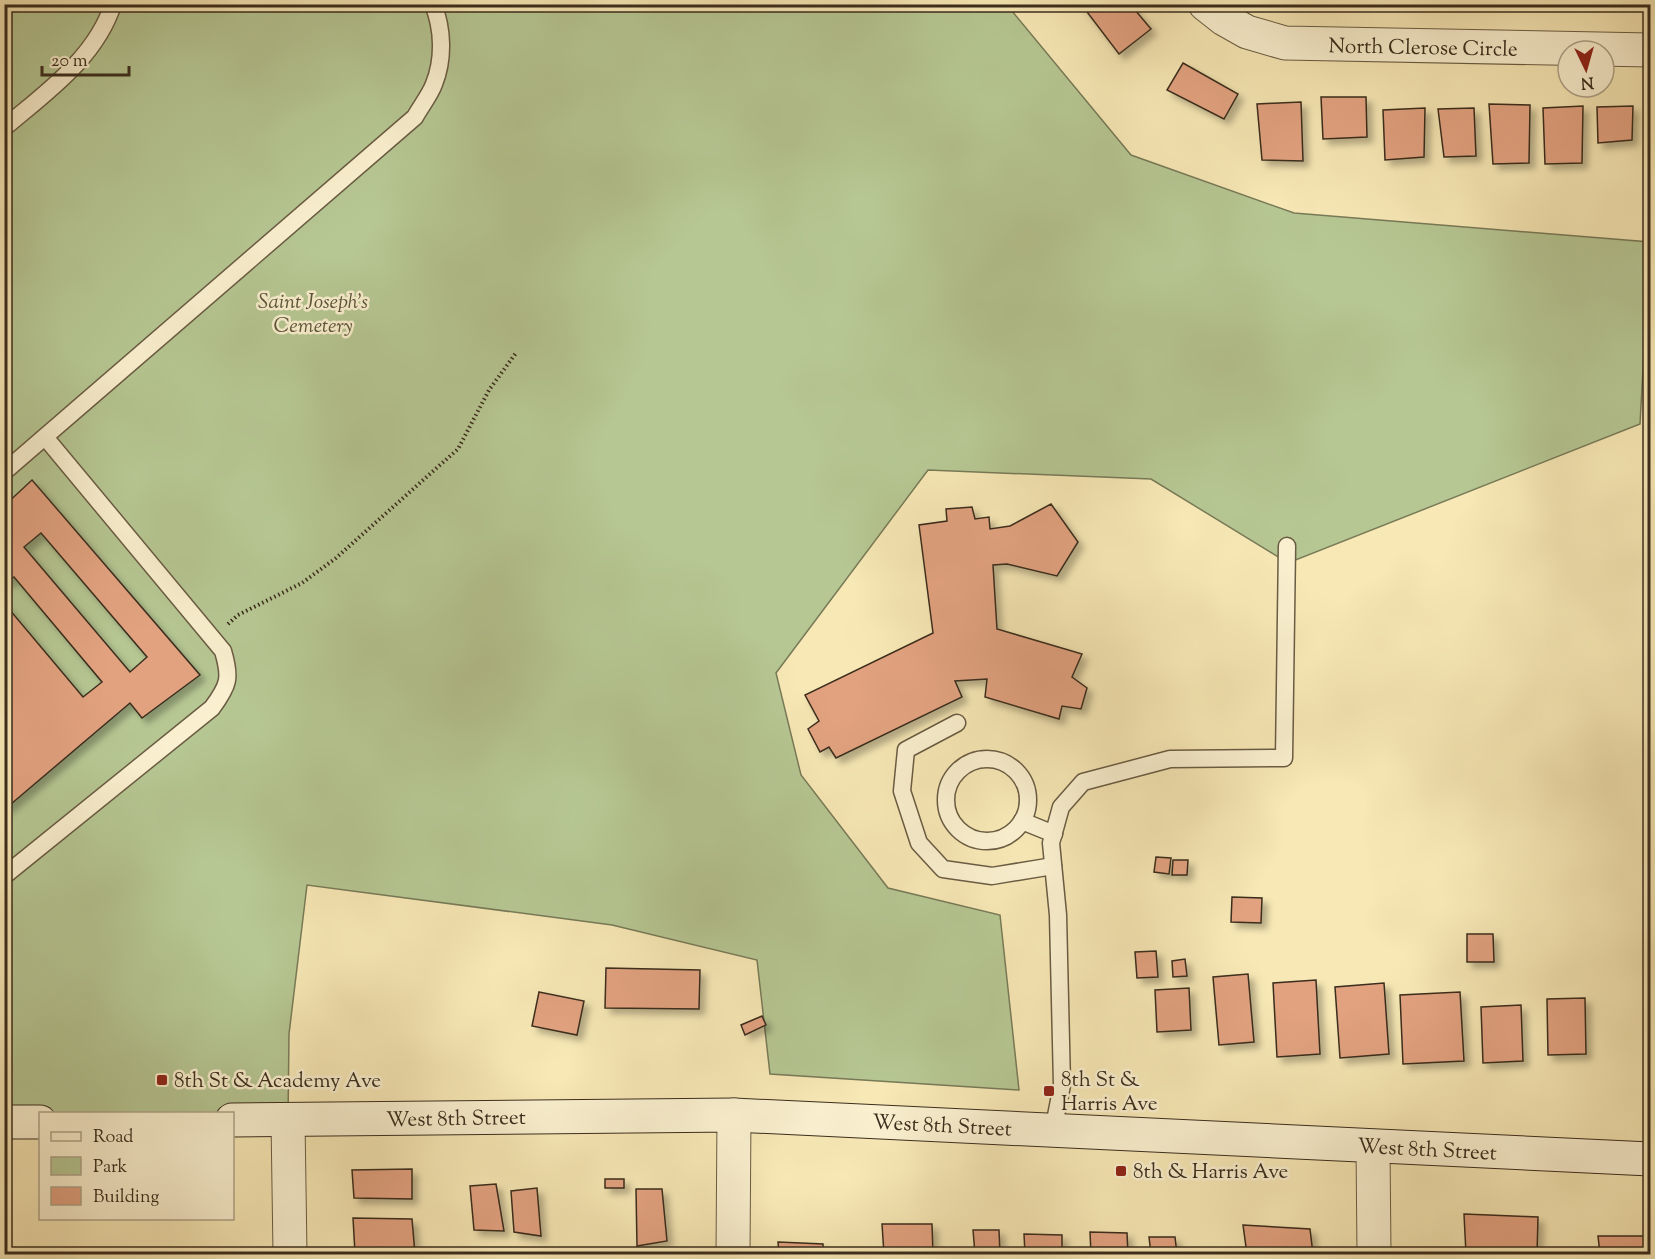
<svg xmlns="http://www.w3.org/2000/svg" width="1655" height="1259" font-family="'Sorts Mill Goudy',serif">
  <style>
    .green { fill: #b6c793; stroke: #787a58; stroke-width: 1.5 }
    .building { fill: #e2a280; stroke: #3b2d1d; stroke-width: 1.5; fill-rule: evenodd; filter: url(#shadow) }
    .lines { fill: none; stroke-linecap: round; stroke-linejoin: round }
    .lane-casing { stroke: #6a5c43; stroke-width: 19 }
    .street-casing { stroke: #6a5c43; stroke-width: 35 }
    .secondary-casing { stroke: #3b2d1d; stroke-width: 35 }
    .path { stroke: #3b2d1d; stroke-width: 4; stroke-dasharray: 1.5 3; stroke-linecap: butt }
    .lane { stroke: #faf0cf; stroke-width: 16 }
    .street { stroke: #faf0cf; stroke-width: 33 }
    .secondary { stroke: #faf0cf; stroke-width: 33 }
    .poi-dot { fill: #8f2418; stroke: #faf0cf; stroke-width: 2 }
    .labels { text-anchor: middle; stroke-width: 5; stroke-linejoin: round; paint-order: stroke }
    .street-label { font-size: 21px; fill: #3b2d1d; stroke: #faf0cf }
    .park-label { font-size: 21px; font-style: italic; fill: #5a543a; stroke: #faf0cf }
    .poi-label { font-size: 21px; fill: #3b2d1d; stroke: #faf0cf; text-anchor: start }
  </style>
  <defs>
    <filter id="shadow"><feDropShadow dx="5.5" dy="5.5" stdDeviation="3" flood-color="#0004"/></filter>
  </defs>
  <rect width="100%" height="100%" fill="#f7e8b5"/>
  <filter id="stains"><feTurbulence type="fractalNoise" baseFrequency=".00333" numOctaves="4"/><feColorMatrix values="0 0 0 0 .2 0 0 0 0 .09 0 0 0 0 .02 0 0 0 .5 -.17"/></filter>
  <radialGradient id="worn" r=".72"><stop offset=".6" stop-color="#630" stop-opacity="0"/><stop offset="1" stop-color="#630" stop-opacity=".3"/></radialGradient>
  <!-- green -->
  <polygon class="green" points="4,5 1007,5 1131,155 1294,213 1650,242 1640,424 1288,563 1151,479 928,470 776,673 801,775 888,888 1000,915 1019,1090 770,1074 757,960 612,925 307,885 289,1034 288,1120 232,1114 40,1114 5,1122"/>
  <!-- building -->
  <g class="building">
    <polygon points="1081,4 1130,4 1151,29 1119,54"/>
    <polygon points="1183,63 1238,94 1224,119 1167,90"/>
    <polygon points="1321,97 1366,97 1367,137 1323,139"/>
    <polygon points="1301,102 1303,161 1262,160 1257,104"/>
    <polygon points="1489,104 1530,105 1529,163 1493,164"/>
    <polygon points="1583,106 1582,163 1545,164 1543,108"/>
    <polygon points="1633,106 1632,140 1598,143 1597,107"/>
    <polygon points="1425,108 1424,157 1385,160 1383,110"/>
    <polygon points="1474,108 1476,156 1444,157 1438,109"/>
    <path d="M32,480l168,195 -58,43 -12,-15 -126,107v-207l79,94 19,-15 -88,-105 -10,7v-78zM41,533l106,124 -17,15 -106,-125z"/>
    <polygon points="1051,504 1078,542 1057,576 1007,564 993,565 997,629 1082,654 1072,677 1087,688 1081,709 1062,706 1059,719 985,697 987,679 955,681 962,697 836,758 829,747 820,752 808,729 819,721 805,695 933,633 919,525 947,521 946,509 972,507 975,519 989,517 990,529 1010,526"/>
    <polygon points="1156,857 1171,858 1169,874 1154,872"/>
    <polygon points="1173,860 1188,860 1187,875 1172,875"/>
    <polygon points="1232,897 1262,898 1261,923 1231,922"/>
    <polygon points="1467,934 1493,934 1494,962 1467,962"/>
    <polygon points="1156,951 1158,977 1137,978 1135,952"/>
    <polygon points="1185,959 1187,976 1173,977 1172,961"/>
    <polygon points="606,968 700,970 699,1009 605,1008"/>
    <polygon points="1248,974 1254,1042 1219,1045 1213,977"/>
    <polygon points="1316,980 1320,1054 1277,1057 1273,983"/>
    <polygon points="1384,983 1389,1054 1340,1058 1335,987"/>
    <polygon points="1189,988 1191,1030 1157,1032 1155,990"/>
    <polygon points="539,992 584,1001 577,1035 532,1026"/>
    <polygon points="1460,992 1464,1061 1403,1064 1400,995"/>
    <polygon points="1585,998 1586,1054 1548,1055 1547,999"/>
    <polygon points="1521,1005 1523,1061 1483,1063 1481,1007"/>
    <polygon points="762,1016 766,1025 745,1035 741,1025"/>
    <polygon points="412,1169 412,1199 354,1198 352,1170"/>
    <rect x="605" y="1179" width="19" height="9"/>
    <polygon points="496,1184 504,1231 474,1230 470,1186"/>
    <polygon points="537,1188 541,1236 514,1232 511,1191"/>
    <polygon points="636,1189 662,1189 667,1241 637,1246"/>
    <polygon points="1464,1214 1538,1217 1537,1254 1466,1254"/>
    <polygon points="353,1218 412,1219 415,1254 355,1253"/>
    <polygon points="882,1224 932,1224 933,1254 884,1254"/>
    <polygon points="1243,1225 1310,1229 1313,1254 1247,1254"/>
    <polygon points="973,1230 999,1230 1000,1254 975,1254"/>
    <polygon points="1090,1232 1127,1233 1128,1254 1091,1254"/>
    <polygon points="1024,1234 1062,1235 1062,1254 1025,1254"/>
    <polygon points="1598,1236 1646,1236 1648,1254 1600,1254"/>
    <polygon points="1149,1237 1175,1237 1177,1254 1151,1254"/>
    <polygon points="778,1242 823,1244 823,1254 779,1254"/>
  </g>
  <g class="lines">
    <defs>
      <g id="lane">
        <path d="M4,128c41,-35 92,-70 109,-124"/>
        <path d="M4,472l411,-355c6,-11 15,-22 19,-33 10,-25 9,-55 -1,-80"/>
        <polyline points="957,723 906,750 902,791 919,843 943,869 992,876 1053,866"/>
        <circle cx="987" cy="800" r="41"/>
        <polyline points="1022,821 1054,834"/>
        <path d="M4,876l208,-168c17,-23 19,-30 11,-57l-178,-214"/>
        <polyline points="1053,1131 1062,1085 1058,915 1051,843 1061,807 1083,782 1170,759 1284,758 1287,546"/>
      </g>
      <g id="street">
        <polyline points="1205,4 1224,19 1247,32 1285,43 1650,50"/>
        <polyline points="288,1120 290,1254"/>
        <polyline points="1373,1147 1374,1254"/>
        <polyline points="733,1254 734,1115"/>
      </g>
      <g id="secondary">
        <polyline points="232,1120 734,1115 1650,1159"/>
        <polyline points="4,1122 40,1122"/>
      </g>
    </defs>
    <!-- lane casing -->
    <use href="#lane" class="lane-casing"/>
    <!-- street casing -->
    <use href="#street" class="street-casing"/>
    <!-- secondary casing -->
    <use href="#secondary" class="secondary-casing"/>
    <!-- path -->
    <polyline class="path" points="228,624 238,615 302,583 336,558 458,449 489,390 516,353"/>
    <!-- lane -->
    <use href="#lane" class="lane"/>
    <!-- street -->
    <use href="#street" class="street"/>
    <!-- secondary -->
    <use href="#secondary" class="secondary"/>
  </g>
  <!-- markers -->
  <g class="poi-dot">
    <rect x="156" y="1074" width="12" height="12" rx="3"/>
    <rect x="1043" y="1085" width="12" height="12" rx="3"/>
    <rect x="1115" y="1165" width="12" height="12" rx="3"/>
  </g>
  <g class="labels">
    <!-- street labels -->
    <g class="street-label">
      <text transform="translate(1423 47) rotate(1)" y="7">North Clerose Circle</text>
      <text transform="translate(456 1118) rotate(-1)" y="7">West 8th Street</text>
      <text transform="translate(942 1125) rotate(3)" y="7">West 8th Street</text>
      <text transform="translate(1427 1149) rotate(3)" y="7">West 8th Street</text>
    </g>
    <!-- park labels -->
    <g class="park-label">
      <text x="313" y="308">Saint Joseph’s<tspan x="313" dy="24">Cemetery</tspan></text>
    </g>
    <!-- poi labels -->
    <g class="poi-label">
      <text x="1061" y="1086">8th St &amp;<tspan x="1061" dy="24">Harris Ave</tspan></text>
      <text x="174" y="1087">8th St &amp; Academy Ave</text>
      <text x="1133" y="1178">8th &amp; Harris Ave</text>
    </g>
  </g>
  <!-- margin -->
  <rect width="1655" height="1259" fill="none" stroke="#f7e8b5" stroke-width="24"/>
  <rect x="6" y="6" width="1643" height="1247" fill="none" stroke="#3b2d1d" stroke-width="3"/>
  <rect x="12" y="12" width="1631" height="1235" fill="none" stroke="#3b2d1d" stroke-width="1.5"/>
  <!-- legend -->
  <rect x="39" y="1112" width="195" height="108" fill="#faf0cf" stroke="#aea288" stroke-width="1.5"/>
  <rect x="51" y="1132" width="30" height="9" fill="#faf0cf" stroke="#aea288" stroke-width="1.5"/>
  <text x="93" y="1142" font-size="18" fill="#3b2d1d">Road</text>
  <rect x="51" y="1157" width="30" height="18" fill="#b6c793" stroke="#aea288" stroke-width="1.5"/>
  <text x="93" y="1172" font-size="18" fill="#3b2d1d">Park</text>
  <rect x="51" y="1187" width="30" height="18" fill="#e2a280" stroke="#aea288" stroke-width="1.5"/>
  <text x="93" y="1202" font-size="18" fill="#3b2d1d">Building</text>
  <!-- north arrow -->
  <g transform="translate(1586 69) rotate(175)"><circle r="28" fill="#faf0cf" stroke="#aea288" stroke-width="1.5"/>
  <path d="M0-4.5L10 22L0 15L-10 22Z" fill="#8f2418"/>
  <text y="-9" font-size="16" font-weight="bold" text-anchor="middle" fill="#3b2d1d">N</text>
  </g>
  <!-- scale -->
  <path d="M42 66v9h87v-9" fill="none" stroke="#3b2d1d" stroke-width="3"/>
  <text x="51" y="66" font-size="18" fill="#3b2d1d" stroke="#faf0cf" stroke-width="4.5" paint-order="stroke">20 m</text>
  <rect width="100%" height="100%" filter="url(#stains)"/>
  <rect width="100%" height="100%" fill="url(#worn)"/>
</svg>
